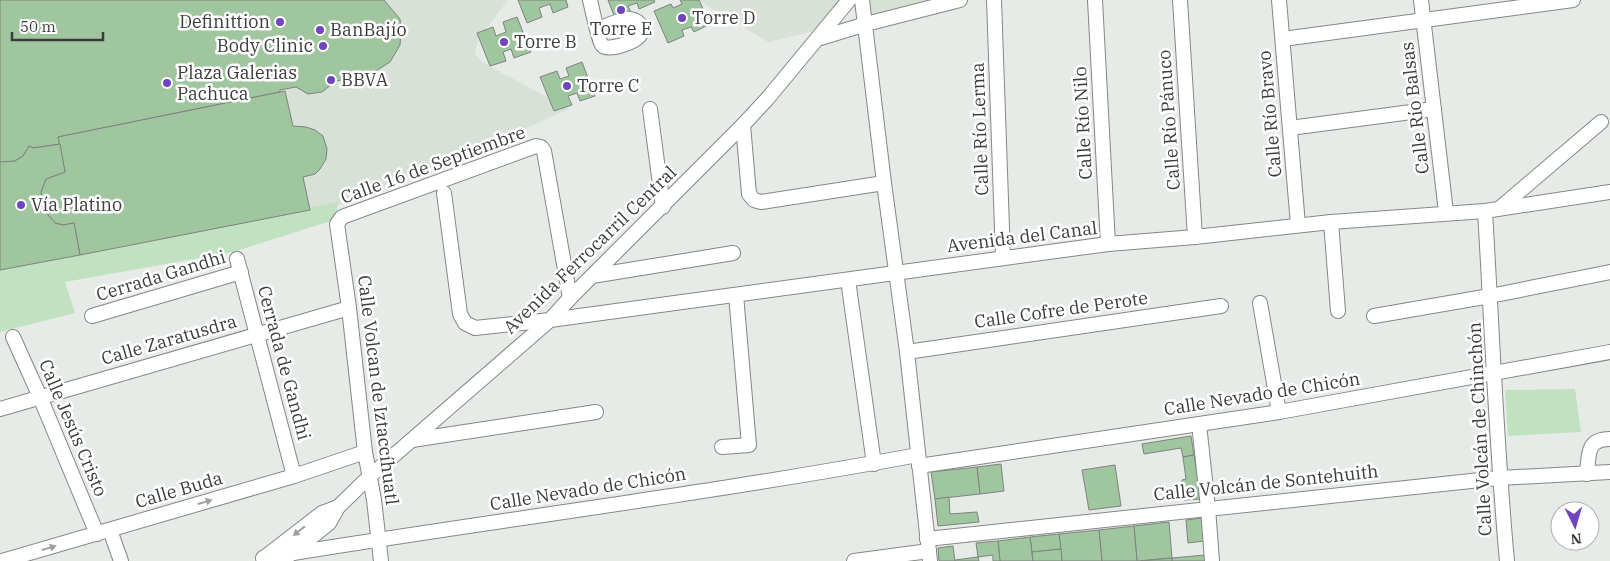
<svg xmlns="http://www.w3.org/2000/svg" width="1610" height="561" font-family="'IBM Plex Serif',serif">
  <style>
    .built { fill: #d8e1d7 }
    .green { fill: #c1e2c0 }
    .building { fill: #9fc69f; stroke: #7f837f }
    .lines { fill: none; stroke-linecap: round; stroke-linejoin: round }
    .minor-casing { stroke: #848884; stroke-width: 16 }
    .minor { stroke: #fff; stroke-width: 14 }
    .oneway { fill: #9d9e9d }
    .poi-dot { fill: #6f46bf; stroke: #fff; stroke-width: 2 }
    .labels { text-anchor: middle; stroke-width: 5; stroke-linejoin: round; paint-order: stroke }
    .poi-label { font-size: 18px; fill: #3b3d3b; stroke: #fff; text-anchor: start }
    .street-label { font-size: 18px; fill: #3b3d3b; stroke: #fff }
  </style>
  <rect width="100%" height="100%" fill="#e7ebe7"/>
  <!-- built -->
  <g class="built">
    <polygon points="0,0 508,0 478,40 475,54 482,62 569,109 531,126 339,205 80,255"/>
    <polygon points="698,0 848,0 819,30 768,42"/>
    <polygon points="861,0 933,0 863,21"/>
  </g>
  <!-- green -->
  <g class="green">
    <polygon points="338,202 336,218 334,220 233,252 65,282 75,313 0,332 0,267"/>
    <polygon points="1575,389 1581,432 1508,436 1505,390"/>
  </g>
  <!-- building -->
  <g class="building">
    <polygon points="0,0 384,0 400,19 401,31 400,45 390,62 371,74 336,81 322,92 308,94 296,87 280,90 280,92 58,137 60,144 33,148 29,146 23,156 15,161 4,163 0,162"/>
    <polygon points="518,0 566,0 568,7 553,13 550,4 539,8 542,17 527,23"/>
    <polygon points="608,0 654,0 655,2 639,9 637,3 628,6 631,12 615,18"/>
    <polygon points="680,0 699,0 710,24 694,32 691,27 682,30 684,36 668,43 654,11 671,4 673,8 682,4"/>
    <polygon points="517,17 531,52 514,58 511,49 503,52 506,61 490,66 477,33 493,27 496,36 506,32 503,22"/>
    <polygon points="582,62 595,96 580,101 577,93 568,96 572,105 554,111 540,77 557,71 560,79 569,76 566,68"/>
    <polygon points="285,91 293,126 306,127 315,130 323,136 327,149 326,159 320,169 315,174 303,177 310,210 80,255 74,223 63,225 55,223 43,209 41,192 46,179 65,172 58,137"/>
    <polygon points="60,144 65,172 46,179 41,192 43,209 55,223 63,225 74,223 80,255 0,270 0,162 15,161 23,156 29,146 33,148"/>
    <polygon points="1191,436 1194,455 1183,457 1181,448 1144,454 1142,444"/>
    <polygon points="1194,455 1201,499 1184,500 1182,480 1186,479 1183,457"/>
    <polygon points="1001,464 1004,491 980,494 977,467"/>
    <polygon points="1115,465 1121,506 1089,510 1082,470"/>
    <polygon points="977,467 980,494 935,499 931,472"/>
    <polygon points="949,497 950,514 977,512 979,522 938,526 935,499"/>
    <polygon points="1202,518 1204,541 1188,543 1186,520"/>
    <polygon points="1169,522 1172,558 1137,561 1134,526"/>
    <polygon points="1134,526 1137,561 1102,561 1099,530"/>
    <polygon points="1099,530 1102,561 1062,561 1059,534"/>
    <polygon points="1059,534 1061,549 1032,552 1030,537"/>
    <polygon points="1030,537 1033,561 1000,561 998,541"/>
    <polygon points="998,541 1000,561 993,561 993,555 978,557 976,543"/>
    <polygon points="953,546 955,561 939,561 938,548"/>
    <polygon points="1061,549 1062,561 1033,561 1032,552"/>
    <polygon points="1205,555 1206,561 1172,561 1172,558"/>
    <polygon points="978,557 979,561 955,561 955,560"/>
    <polygon points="1172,558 1172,561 1141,561"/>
  </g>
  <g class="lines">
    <defs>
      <g id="minor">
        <path d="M590,0c2,8 9,42 12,45 6,7 34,-3 38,-10 6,-12 -8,-19 -18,-15 -8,3 -18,5 -23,12"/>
        <polyline points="862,0 884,183 907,352 930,561"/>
        <polyline points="994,0 1003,257"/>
        <polyline points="1095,0 1108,244"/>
        <polyline points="1180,0 1195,237"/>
        <polyline points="1279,0 1298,225"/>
        <polyline points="1421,0 1446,212"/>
        <polyline points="817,39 866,24 960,0"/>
        <polyline points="1283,39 1573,0"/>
        <polyline points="650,109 663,207"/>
        <polyline points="743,125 749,194 754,200 761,202 884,183"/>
        <polyline points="1290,128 1434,109"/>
        <polyline points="444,193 460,314 465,323 475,328 550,320 1108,244 1195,237 1331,222 1485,211 1610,192"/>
        <polyline points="1501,207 1601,122"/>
        <path d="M1485,211c7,116 11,233 22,350"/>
        <polyline points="1331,222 1338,311"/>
        <polyline points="237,259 294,476"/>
        <polyline points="592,276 733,253"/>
        <polyline points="848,280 874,464"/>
        <polyline points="1260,303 1279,412"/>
        <polyline points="92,316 241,272"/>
        <polyline points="1374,316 1490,296 1610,272"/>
        <polyline points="13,337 40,397 97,534"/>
        <polyline points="907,352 1221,306"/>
        <polyline points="0,409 349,308"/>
        <polyline points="1199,424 1208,508 1212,561"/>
        <polyline points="412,440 596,412"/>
        <polyline points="722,447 749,445 736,295"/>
        <polyline points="919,466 1279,412 1610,352"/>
        <path d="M1587,474c2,-19 -1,-35 23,-35"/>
        <polyline points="110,530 121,561"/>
        <polyline points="927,539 1499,478 1610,472"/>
        <polyline points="265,557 322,513 338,507"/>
        <path d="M263,558c218,-36 438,-63 655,-103"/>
        <polyline points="2,561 294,476 365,452"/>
        <polyline points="282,561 329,523 338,507 369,477 550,320 570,298 743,125 768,98 849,0"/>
        <polyline points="381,561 374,500 365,452 349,308 337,224 342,217 536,146 541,147 544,151 570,298"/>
        <polyline points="854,561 929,551"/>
      </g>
    </defs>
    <!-- minor casing -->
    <use href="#minor" class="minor-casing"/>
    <!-- minor -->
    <use href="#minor" class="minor"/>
  </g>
  <!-- one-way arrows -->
  <defs><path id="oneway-solid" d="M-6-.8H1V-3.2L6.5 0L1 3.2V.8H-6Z" transform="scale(1.25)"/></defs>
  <g class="oneway">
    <use href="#oneway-solid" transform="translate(205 502) rotate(-16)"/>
    <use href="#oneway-solid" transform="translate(299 531) rotate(142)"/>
    <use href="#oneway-solid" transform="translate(49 548) rotate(-16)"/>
  </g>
  <!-- markers -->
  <g class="poi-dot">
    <circle cx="621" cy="10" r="5"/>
    <circle cx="682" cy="18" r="5"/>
    <circle cx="280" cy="22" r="5"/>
    <circle cx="320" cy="30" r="5"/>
    <circle cx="504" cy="42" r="5"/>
    <circle cx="323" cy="46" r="5"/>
    <circle cx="331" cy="80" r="5"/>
    <circle cx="167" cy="83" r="5"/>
    <circle cx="567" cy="86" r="5"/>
    <circle cx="21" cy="205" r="5"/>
  </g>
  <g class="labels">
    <!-- poi labels -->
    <g class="poi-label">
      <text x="692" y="24">Torre D</text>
      <text x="270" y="28" text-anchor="end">Definittion</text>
      <text x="621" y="35" text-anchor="middle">Torre E</text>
      <text x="330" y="36">BanBajío</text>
      <text x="514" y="48">Torre B</text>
      <text x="313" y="52" text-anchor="end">Body Clinic</text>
      <text x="177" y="79">Plaza Galerias<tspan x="177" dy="21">Pachuca</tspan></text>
      <text x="341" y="86">BBVA</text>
      <text x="577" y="92">Torre C</text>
      <text x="31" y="211">Vía Platino</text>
    </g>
    <!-- street labels -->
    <g class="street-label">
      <text transform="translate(1415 108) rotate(-97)" y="6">Calle Río Balsas</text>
      <text transform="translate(1270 114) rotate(-95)" y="6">Calle Río Bravo</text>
      <text transform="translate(1169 120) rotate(-94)" y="6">Calle Río Pánuco</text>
      <text transform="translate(1083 123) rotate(-93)" y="6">Calle Río Nilo</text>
      <text transform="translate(980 129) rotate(-92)" y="6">Calle Río Lerma</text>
      <text transform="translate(433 165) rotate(-20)" y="6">Calle 16 de Septiembre</text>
      <text transform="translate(1022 237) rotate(-7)" y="6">Avenida del Canal</text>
      <text transform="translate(590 250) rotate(-44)" y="6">Avenida Ferrocarril Central</text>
      <text transform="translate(161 276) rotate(-17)" y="6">Cerrada Gandhi</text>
      <text transform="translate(1061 310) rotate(-8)" y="6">Calle Cofre de Perote</text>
      <text transform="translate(169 340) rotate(-16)" y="6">Calle Zaratusdra</text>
      <text transform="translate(284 363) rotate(75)" y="6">Cerrada de Gandhi</text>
      <text transform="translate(378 390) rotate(83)" y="6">Calle Volcan de Iztaccíhuatl</text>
      <text transform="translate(1262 394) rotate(-9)" y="6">Calle Nevado de Chicón</text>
      <text transform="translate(73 428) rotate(67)" y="6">Calle Jesús Cristo</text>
      <text transform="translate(1480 429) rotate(-93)" y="6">Calle Volcán de Chinchón</text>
      <text transform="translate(1266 483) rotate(-6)" y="6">Calle Volcán de Sontehuith</text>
      <text transform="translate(588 489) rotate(-9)" y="6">Calle Nevado de Chicón</text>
      <text transform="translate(179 490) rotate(-16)" y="6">Calle Buda</text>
    </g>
  </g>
  <!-- north arrow -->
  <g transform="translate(1575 526) rotate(175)"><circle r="24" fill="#ffffff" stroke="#b1b1b1"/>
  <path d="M0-4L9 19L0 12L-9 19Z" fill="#6f46bf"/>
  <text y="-8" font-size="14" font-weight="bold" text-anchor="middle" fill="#3b3d3b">N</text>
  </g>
  <!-- scale -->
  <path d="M12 32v8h91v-8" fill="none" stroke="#3b3d3b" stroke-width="2.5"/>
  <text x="20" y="32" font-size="15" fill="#3b3d3b" stroke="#ffffff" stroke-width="4" paint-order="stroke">50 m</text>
</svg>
